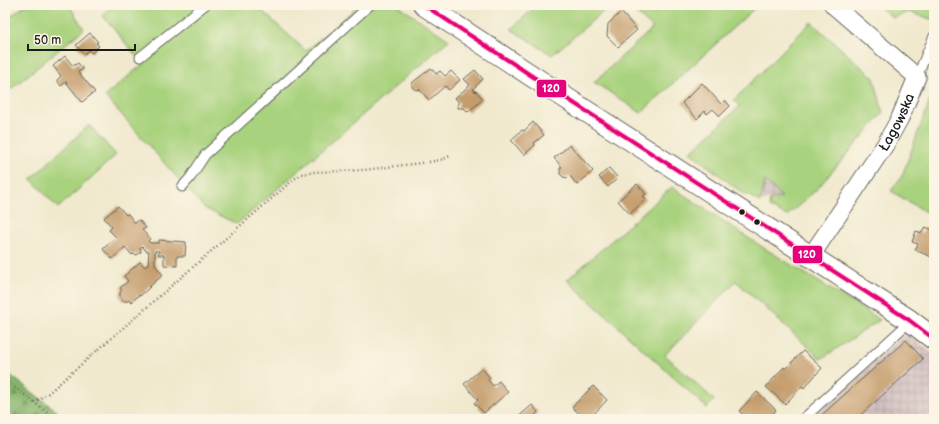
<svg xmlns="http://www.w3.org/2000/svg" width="939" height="424" font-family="'Balsamiq Sans',sans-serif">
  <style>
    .industrial { fill: url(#industrial-grid) }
    .green { fill: #a8d27d; stroke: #62774c }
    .forest { fill: url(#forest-firs); stroke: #516844 }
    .building { fill: #c59d6d }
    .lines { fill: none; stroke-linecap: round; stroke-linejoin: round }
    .service-casing { stroke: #66645a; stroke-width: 11 }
    .minor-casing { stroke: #66645a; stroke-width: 19 }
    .tertiary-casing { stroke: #66645a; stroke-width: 23 }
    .path { stroke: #66645a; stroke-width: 2.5; stroke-dasharray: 1 3; stroke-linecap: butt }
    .service { stroke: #fff; stroke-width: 9 }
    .minor { stroke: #fff; stroke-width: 17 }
    .tertiary { stroke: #fff; stroke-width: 21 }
    .bus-1-casing { stroke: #fcf5e5; stroke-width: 7 }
    .bus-1 { stroke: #e5007d; stroke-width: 4 }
    .bus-dot { fill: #1c1c1c; stroke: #fcf5e5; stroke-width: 1.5 }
    .labels { text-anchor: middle; stroke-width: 4; stroke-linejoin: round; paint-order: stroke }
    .street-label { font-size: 14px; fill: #1c1c1c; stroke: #fcf5e5 }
    .line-badge { stroke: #fcf5e5; stroke-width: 1.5 }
    .badge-label { font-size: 11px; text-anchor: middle; font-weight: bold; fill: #fff }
  </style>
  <defs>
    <pattern id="industrial-grid" width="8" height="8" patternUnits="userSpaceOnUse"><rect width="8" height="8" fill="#d2bfc0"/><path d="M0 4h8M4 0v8" fill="none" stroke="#b4a4a4"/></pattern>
    <pattern id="forest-firs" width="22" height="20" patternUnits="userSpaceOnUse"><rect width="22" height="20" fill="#86b46c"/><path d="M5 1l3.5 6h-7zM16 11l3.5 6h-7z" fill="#6d9258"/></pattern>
  </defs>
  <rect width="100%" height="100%" fill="#fcf5e5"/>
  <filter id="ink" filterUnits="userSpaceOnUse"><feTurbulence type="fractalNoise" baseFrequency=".025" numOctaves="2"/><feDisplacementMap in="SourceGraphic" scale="8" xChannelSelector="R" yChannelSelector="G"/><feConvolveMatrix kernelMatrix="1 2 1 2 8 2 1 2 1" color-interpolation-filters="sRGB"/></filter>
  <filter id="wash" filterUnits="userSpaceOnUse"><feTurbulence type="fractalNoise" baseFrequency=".012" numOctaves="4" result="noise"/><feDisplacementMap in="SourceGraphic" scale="16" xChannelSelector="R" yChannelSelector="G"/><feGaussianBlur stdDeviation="0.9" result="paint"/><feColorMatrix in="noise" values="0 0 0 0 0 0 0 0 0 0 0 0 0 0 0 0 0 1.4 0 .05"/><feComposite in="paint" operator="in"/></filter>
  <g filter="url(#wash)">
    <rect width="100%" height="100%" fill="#f0e9ce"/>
    <!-- industrial -->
    <g class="industrial">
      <polygon points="765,180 782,197 760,202"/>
      <polygon points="906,333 934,354 934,419 809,419"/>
    </g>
    <!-- green -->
    <g class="green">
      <polygon points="26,5 69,5 84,29 5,94 5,20"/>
      <polygon points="114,5 256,5 306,51 359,5 397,5 449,40 237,224 204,208 105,96 143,64 102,15"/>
      <polygon points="537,5 611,5 552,55 511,29"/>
      <polygon points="627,5 758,5 641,113 594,82 653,28"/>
      <polygon points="878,5 934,5 934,20 909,12 893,18"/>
      <polygon points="811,22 874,78 883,113 817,189 787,216 769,207 770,200 782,197 765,181 760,202 741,192 690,152 740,106 734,100"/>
      <polygon points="930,100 934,104 934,217 891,191 902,176"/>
      <polygon points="89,125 116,155 58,208 31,179"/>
      <polygon points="672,187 756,243 880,320 821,359 736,281 665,355 714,400 707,408 567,280"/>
    </g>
    <!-- forest -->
    <polygon class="forest" points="5,371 67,419 5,419"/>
    <g id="blocks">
      <!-- building -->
      <g class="building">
        <polygon points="621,12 637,30 618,47 607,36 608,24"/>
        <polygon points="90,33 98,42 96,43 99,46 92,53 89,50 84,54 76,45"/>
        <polygon points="65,56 73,66 78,63 83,69 78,72 95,92 82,102 66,82 61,86 57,80 61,76 53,66"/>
        <polygon points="431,68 436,74 440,71 445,76 451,71 460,80 449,90 445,86 429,100 419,89 418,90 414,89 412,87 412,83"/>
        <polygon points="475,70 483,79 473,89 475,92 476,91 483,99 468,112 464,108 458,108 459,102 455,98 470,85 464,79"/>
        <polygon points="702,83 721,104 725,100 730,106 720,116 713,109 707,114 705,111 697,119 682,103"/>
        <polygon points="533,122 544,135 534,143 535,145 524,155 511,140 522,130 524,131"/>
        <polygon points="570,145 593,171 577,185 570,176 568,178 563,177 560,174 560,168 562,167 554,158"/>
        <polygon points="609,168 618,178 608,187 599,177"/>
        <polygon points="637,184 646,194 643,196 646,199 630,214 618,201"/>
        <polygon points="118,206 126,215 128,214 135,223 139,220 146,228 142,230 150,239 148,241 150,243 159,243 159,240 186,242 185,256 177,256 177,266 164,265 164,255 158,255 159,251 155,251 155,265 163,275 149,287 150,287 140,296 139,295 132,302 130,300 128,301 123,301 120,297 120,292 122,290 120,288 128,281 124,276 140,262 145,267 148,264 149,251 146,251 142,246 140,248 141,252 137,255 133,254 132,255 125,247 112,259 103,249 116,237 109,230 112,227 104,218"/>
        <polygon points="925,227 934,230 934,258 915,250 918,244 912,242 916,231 922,233"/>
        <polygon points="906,340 923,359 856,419 817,419"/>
        <polygon points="803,351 822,368 804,388 802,386 785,404 766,387 784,367 785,369"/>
        <polygon points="482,368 490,378 488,380 493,386 499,381 508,392 484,413 474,403 478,400 464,384"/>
        <polygon points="593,386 607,400 589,419 585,419 572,407"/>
        <polygon points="757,392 776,410 768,419 748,419 739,411"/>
        <polygon points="532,405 538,412 535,415 539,419 516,419"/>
      </g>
    </g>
  </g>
  <g filter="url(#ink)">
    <use href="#blocks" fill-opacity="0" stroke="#66645a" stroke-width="1"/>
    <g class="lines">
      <defs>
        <g id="service">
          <polyline points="140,57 205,5"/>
          <polyline points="917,77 934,36"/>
          <polyline points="182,187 190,178 205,155 370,5"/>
          <polyline points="803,419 904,327 909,320"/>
        </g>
        <g id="minor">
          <path id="s1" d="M811,256l74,-111 15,-27 17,-41 -84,-72"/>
        </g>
        <polyline id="tertiary" points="424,5 535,78 909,320 934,339"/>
      </defs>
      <!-- service casing -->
      <use href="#service" class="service-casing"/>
      <!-- minor casing -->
      <use href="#minor" class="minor-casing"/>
      <!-- tertiary casing -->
      <use href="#tertiary" class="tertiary-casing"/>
      <!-- path -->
      <g class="path">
        <polyline points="931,5 934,10"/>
        <polyline points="5,380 56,419"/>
        <polyline points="34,402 45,396 294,179 302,174 313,172 364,170 429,162 444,159 452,155"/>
      </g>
      <!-- service -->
      <use href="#service" class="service"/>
      <!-- minor -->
      <use href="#minor" class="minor"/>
      <!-- tertiary -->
      <use href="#tertiary" class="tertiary"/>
      <defs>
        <polyline id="bus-1" points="424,5 535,78 909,320 934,339"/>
      </defs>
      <!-- bus-1 casing -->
      <use href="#bus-1" class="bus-1-casing"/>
      <!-- bus-1 -->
      <use href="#bus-1" class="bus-1"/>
    </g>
  </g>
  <!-- markers -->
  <g class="bus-dot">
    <circle cx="742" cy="212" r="3.5"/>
    <circle cx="757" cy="222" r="3.5"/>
  </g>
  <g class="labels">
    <!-- street labels -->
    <g class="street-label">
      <text dy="5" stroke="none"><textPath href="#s1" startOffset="159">Łagowska</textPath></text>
    </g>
  </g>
  <g class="line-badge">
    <rect x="536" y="79" width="31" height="19" rx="4" fill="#e5007d"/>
    <rect x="792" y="245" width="31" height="19" rx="4" fill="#e5007d"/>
  </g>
  <g class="badge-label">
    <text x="551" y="92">120</text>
    <text x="807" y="258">120</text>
  </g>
  <!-- margin -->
  <rect width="939" height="424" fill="none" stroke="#fcf5e5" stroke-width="20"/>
  <!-- scale -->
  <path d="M28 44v6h107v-6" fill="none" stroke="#1c1c1c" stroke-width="2"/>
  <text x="34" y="44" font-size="12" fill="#1c1c1c" stroke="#fcf5e5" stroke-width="3" paint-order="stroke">50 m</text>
</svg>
